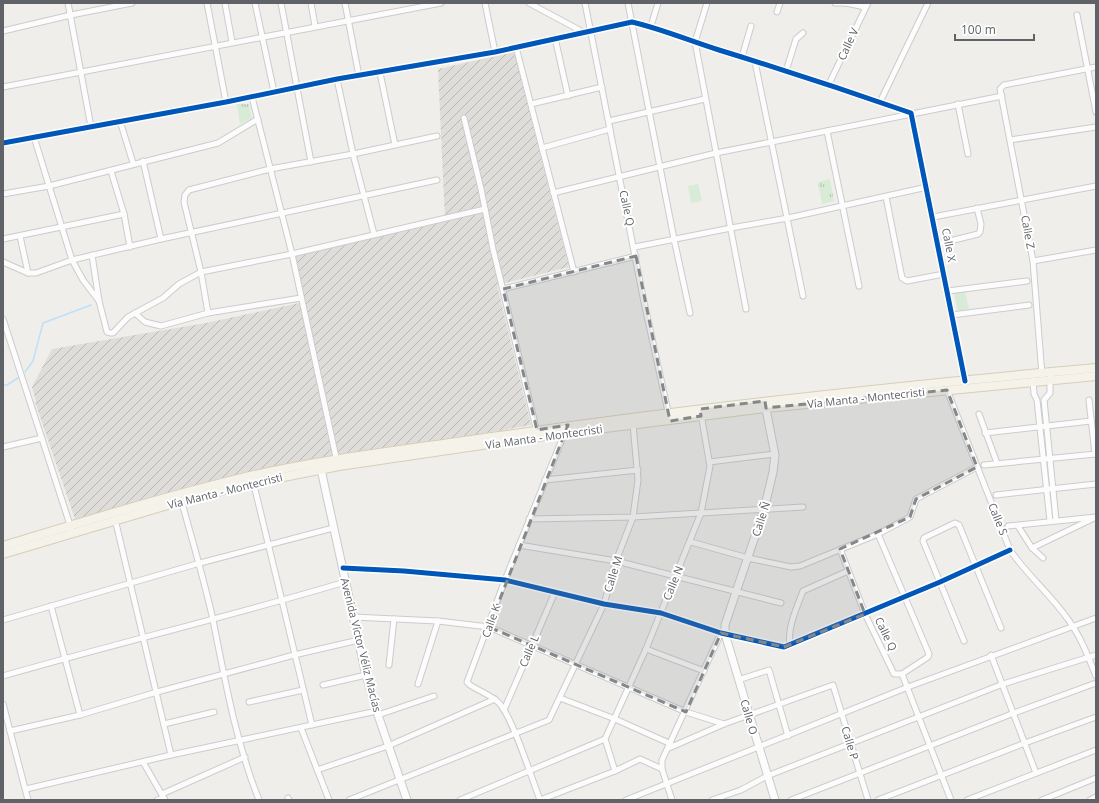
<svg xmlns="http://www.w3.org/2000/svg" width="1099" height="803" font-family="'Open Sans',sans-serif">
  <style>
    .industrial { fill: url(#industrial-furrows) }
    .green { fill: #d8ebd6 }
    .park { fill: url(#park-tufts) }
    .lines { fill: none; stroke-linecap: round; stroke-linejoin: round }
    .stream { stroke: #bfe0f9; stroke-width: 1.5 }
    .street-casing { stroke: #cbcccc; stroke-width: 7 }
    .secondary-casing { stroke: #cacacb; stroke-width: 9 }
    .primary-casing { stroke: #d7ceb8; stroke-width: 10 }
    .street { stroke: #fdfcfc; stroke-width: 5 }
    .secondary { stroke: #fdfcfc; stroke-width: 7 }
    .primary { stroke: #f4f2e9; stroke-width: 8 }
    .cycleway-casing { stroke: #fff; stroke-width: 8 }
    .cycleway { stroke: #0057b8; stroke-width: 5 }
    .marked { fill: #84888a; fill-opacity: 0.2; stroke: #84888a; stroke-width: 3; stroke-dasharray: 8 5; stroke-linejoin: round }
    .labels { text-anchor: middle; stroke-width: 4; stroke-linejoin: round; paint-order: stroke }
    .street-label { font-size: 11px; fill: #5f6368; stroke: #fff }
  </style>
  <defs>
    <pattern id="industrial-furrows" width="10" height="10" patternUnits="userSpaceOnUse"><rect width="10" height="10" fill="#dfddda"/><path d="M-1 1l2-2M0 10L10 0M9 11l2-2" fill="none" stroke="#b8b7b5"/></pattern>
    <pattern id="park-tufts" width="24" height="20" patternUnits="userSpaceOnUse"><rect width="24" height="20" fill="#d8ebd6"/><path d="M3 7l-1-3M5 7V3M7 7l1-3M15 17l-1-3M17 17v-4M19 17l1-3" fill="none" stroke="#b2c2b1"/></pattern>
  </defs>
  <rect width="100%" height="100%" fill="#efeeea"/>
  <!-- industrial -->
  <polygon class="industrial" points="514,52 569,267 497,285 531,425 241,476 75,519 35,402 36,402 32,387 52,349 206,323 304,302 294,256 445,220 438,69"/>
  <!-- green -->
  <g class="green">
    <polygon points="698,184 702,201 691,203 688,186"/>
    <polygon points="965,291 969,309 958,311 954,293"/>
  </g>
  <!-- park -->
  <g class="park">
    <polygon points="237,104 249,104 252,118 240,124"/>
    <polygon points="830,179 834,201 822,204 818,182"/>
  </g>
  <g class="lines">
    <!-- stream -->
    <g class="stream">
      <polyline points="25,372 33,361 43,323 91,305"/>
      <polyline points="3,385 7,385 18,378"/>
    </g>
    <defs>
      <g id="street">
        <polyline points="68,3 91,127"/>
        <polyline points="207,3 226,102"/>
        <polyline points="225,3 232,42"/>
        <polyline points="255,3 274,92"/>
        <polyline points="281,3 311,162"/>
        <polyline points="311,3 315,26"/>
        <polyline points="345,3 359,76"/>
        <polyline points="485,3 495,52"/>
        <polyline points="529,3 583,32"/>
        <polyline points="585,3 644,302 669,416"/>
        <polyline points="628,3 674,239 690,313"/>
        <polyline points="707,3 695,42 746,309"/>
        <polyline points="835,3 846,3"/>
        <polyline points="846,3 865,7"/>
        <polyline points="777,12 780,3"/>
        <polyline points="1077,15 1096,112"/>
        <polyline points="651,26 658,3"/>
        <polyline points="3,31 71,15 132,3"/>
        <polyline points="555,38 568,96"/>
        <polyline points="516,47 574,272"/>
        <polyline points="742,57 751,26"/>
        <polyline points="755,62 803,296"/>
        <polyline points="786,71 796,39 803,33"/>
        <polyline points="380,73 395,145"/>
        <polyline points="337,79 353,154 374,234"/>
        <polyline points="829,84 868,3"/>
        <polyline points="3,87 441,3"/>
        <polyline points="252,97 292,254 337,462"/>
        <polyline points="880,102 928,3"/>
        <polyline points="531,104 602,87"/>
        <polyline points="958,104 968,154"/>
        <polyline points="464,118 481,189 493,249 537,432"/>
        <polyline points="120,121 133,163"/>
        <polyline points="609,121 705,99"/>
        <polyline points="827,131 859,286"/>
        <polyline points="34,137 72,260 83,280 99,301"/>
        <polyline points="1010,140 1096,127"/>
        <path d="M3,143l223,-41 111,-23 158,-27 137,-30c30,7 58,19 87,28 65,20 129,41 192,63l54,268"/>
        <polyline points="542,148 610,129"/>
        <polyline points="143,161 161,239"/>
        <polyline points="111,171 124,214 130,247"/>
        <polyline points="553,193 716,153 1002,96"/>
        <polyline points="3,194 49,186 218,143 258,119"/>
        <polyline points="886,197 902,278 907,281 944,274"/>
        <polyline points="933,217 1096,186"/>
        <polyline points="20,236 28,273"/>
        <polyline points="3,239 124,214"/>
        <polyline points="938,244 978,234 980,232 981,224 977,208"/>
        <polyline points="635,247 731,228 788,218 927,187"/>
        <polyline points="92,255 99,301 107,332 110,333 113,333 128,317 163,298 179,284 201,272 292,254 485,209"/>
        <polyline points="1033,261 1096,250"/>
        <polyline points="3,262 28,273 36,273 72,260 161,239 437,180"/>
        <polyline points="503,289 636,256"/>
        <polyline points="948,291 1027,281"/>
        <polyline points="135,313 145,322 161,326 208,313 201,272 184,202 185,195 189,190 270,169 353,154 437,136"/>
        <polyline points="208,313 301,298"/>
        <polyline points="952,315 1029,305"/>
        <polyline points="3,319 71,528"/>
        <polyline points="1042,375 1033,261 1000,89 1004,85 1096,67"/>
        <polyline points="1050,378 1050,393 1044,400 1056,520"/>
        <polyline points="1033,380 1034,394 1037,400 1050,521"/>
        <path d="M947,390l63,160c17,25 40,44 57,68 13,17 21,38 29,58"/>
        <polyline points="1089,400 1095,454"/>
        <polyline points="979,414 997,463"/>
        <polyline points="985,433 1091,421"/>
        <polyline points="3,447 42,438"/>
        <polyline points="709,462 775,454"/>
        <polyline points="984,465 1096,454"/>
        <polyline points="545,480 638,470"/>
        <polyline points="253,481 312,725"/>
        <polyline points="996,495 1096,484"/>
        <path d="M181,499c11,41 23,80 32,121 12,60 23,123 46,180"/>
        <polyline points="115,519 171,755"/>
        <polyline points="529,519 633,517 803,507"/>
        <polyline points="1008,526 1096,517"/>
        <polyline points="1018,526 1032,548 1043,558"/>
        <polyline points="691,542 748,558 791,567 800,566 878,534 910,517 916,499 977,467"/>
        <polyline points="519,545 616,561 781,603"/>
        <polyline points="1032,548 1094,518"/>
        <polyline points="840,549 865,614 894,674 902,674 928,657 929,654 878,534"/>
        <polyline points="343,568 404,571 505,580 604,604 661,613 721,633 784,647 940,582 1010,550"/>
        <polyline points="51,606 80,715"/>
        <polyline points="353,617 438,621 489,627 686,712 724,724"/>
        <polyline points="3,620 200,563 333,528"/>
        <polyline points="964,641 923,541 924,538 955,523 959,525 1001,628"/>
        <path d="M790,645c-3,-17 7,-38 13,-54l45,-20"/>
        <polyline points="646,649 704,671"/>
        <polyline points="991,655 1036,773"/>
        <polyline points="389,665 394,619"/>
        <polyline points="902,674 951,800"/>
        <path d="M3,676c114,-33 229,-60 342,-94"/>
        <polyline points="738,680 769,670 788,736"/>
        <polyline points="418,684 438,621"/>
        <polyline points="323,685 366,675"/>
        <polyline points="560,698 615,719 671,744"/>
        <polyline points="249,702 303,690"/>
        <polyline points="3,704 28,800"/>
        <polyline points="504,710 555,592"/>
        <polyline points="378,715 434,696"/>
        <polyline points="164,724 214,712"/>
        <polyline points="301,728 329,800"/>
        <polyline points="10,731 80,715 157,692 294,655 359,640"/>
        <polyline points="669,748 724,724 833,685 868,800"/>
        <polyline points="143,762 165,800"/>
        <polyline points="317,770 388,746 495,699"/>
        <polyline points="615,771 605,739 646,649 701,513 710,466 701,414"/>
        <polyline points="26,789 171,755 377,711"/>
        <polyline points="162,794 245,757"/>
        <polyline points="288,798 289,800"/>
        <polyline points="157,800 164,798"/>
        <polyline points="349,800 549,720 604,604 616,561 633,517 638,480 633,424"/>
        <polyline points="460,800 605,739"/>
        <path d="M540,800c-8,-21 -28,-84 -41,-97 -8,-8 -20,-12 -29,-18l-3,-3 38,-102 60,-148"/>
        <polyline points="540,800 615,771 640,759 662,769"/>
        <polyline points="626,800 908,687 1096,618"/>
        <polyline points="672,800 662,769 662,760 721,633"/>
        <polyline points="712,800 741,790 767,776 1003,684 1096,655"/>
        <polyline points="791,800 1014,713 1096,683"/>
        <polyline points="878,800 1025,743 1096,717"/>
        <polyline points="967,800 1096,750"/>
        <polyline points="1042,800 1096,778"/>
        <polyline points="1090,800 1096,797"/>
      </g>
      <g id="secondary">
        <polyline points="765,404 775,455 773,472 764,510 736,592 725,625 725,634 775,800"/>
        <polyline points="320,465 366,675 378,715 407,800"/>
      </g>
      <g id="primary">
        <path d="M3,546c82,-25 164,-50 247,-70 79,-18 162,-27 242,-39 201,-29 402,-51 604,-69"/>
        <polyline points="3,554 181,501 253,483 339,466 565,433 766,408 1096,376"/>
      </g>
    </defs>
    <!-- street casing -->
    <use href="#street" class="street-casing"/>
    <!-- secondary casing -->
    <use href="#secondary" class="secondary-casing"/>
    <!-- primary casing -->
    <use href="#primary" class="primary-casing"/>
    <!-- street -->
    <use href="#street" class="street"/>
    <!-- secondary -->
    <use href="#secondary" class="secondary"/>
    <!-- primary -->
    <use href="#primary" class="primary"/>
    <defs>
      <g id="cycleway">
        <path d="M3,143l223,-41 111,-23 158,-27 137,-30c30,7 58,19 87,28 65,20 129,41 192,63l54,268"/>
        <polyline points="343,568 404,571 505,580 604,604 661,613 721,633 784,647 940,582 1010,550"/>
      </g>
    </defs>
    <!-- cycleway casing -->
    <use href="#cycleway" class="cycleway-casing"/>
    <!-- cycleway -->
    <use href="#cycleway" class="cycleway"/>
  </g>
  <!-- marked area -->
  <path class="marked" d="M636,256l34,165 31,-5 -1,-7 65,-8 1,7 181,-18 30,77 -61,32 -6,18 -70,32 25,65 -81,33 -63,-14 -35,79 -197,-85 79,-202 -31,5 -34,-141z"/>
  <g class="labels">
    <!-- street labels -->
    <g class="street-label">
      <text transform="translate(848 44) rotate(-65)" y="4">Calle V</text>
      <text transform="translate(627 208) rotate(78)" y="4">Calle Q</text>
      <text transform="translate(1028 232) rotate(80)" y="4">Calle Z</text>
      <text transform="translate(949 245) rotate(79)" y="4">Calle X</text>
      <text transform="translate(866 398) rotate(-6)" y="4">Vía Manta - Montecristi</text>
      <text transform="translate(544 437) rotate(-8)" y="4">Vía Manta - Montecristi</text>
      <text transform="translate(225 491) rotate(-14)" y="4">Vía Manta - Montecristi</text>
      <text transform="translate(761 519) rotate(-72)" y="4">Calle Ñ</text>
      <text transform="translate(998 519) rotate(68)" y="4">Calle S</text>
      <text transform="translate(613 574) rotate(-73)" y="4">Calle M</text>
      <text transform="translate(673 583) rotate(-68)" y="4">Calle N</text>
      <text transform="translate(491 621) rotate(-70)" y="4">Calle K</text>
      <text transform="translate(886 634) rotate(64)" y="4">Calle Q</text>
      <text transform="translate(361 645) rotate(76)" y="4">Avenida Víctor Véliz Macías</text>
      <text transform="translate(529 651) rotate(-67)" y="4">Calle L</text>
      <text transform="translate(749 717) rotate(74)" y="4">Calle O</text>
      <text transform="translate(850 743) rotate(73)" y="4">Calle P</text>
    </g>
  </g>
  <!-- border -->
  <rect width="1099" height="803" fill="none" stroke="#5f6368" stroke-width="8"/>
  <!-- scale -->
  <path d="M955 34v6h79v-6" fill="none" stroke="#5f6368" stroke-width="2"/>
  <text x="961" y="34" font-size="12" fill="#5f6368" stroke="#ffffff" stroke-width="3" paint-order="stroke">100 m</text>
</svg>
